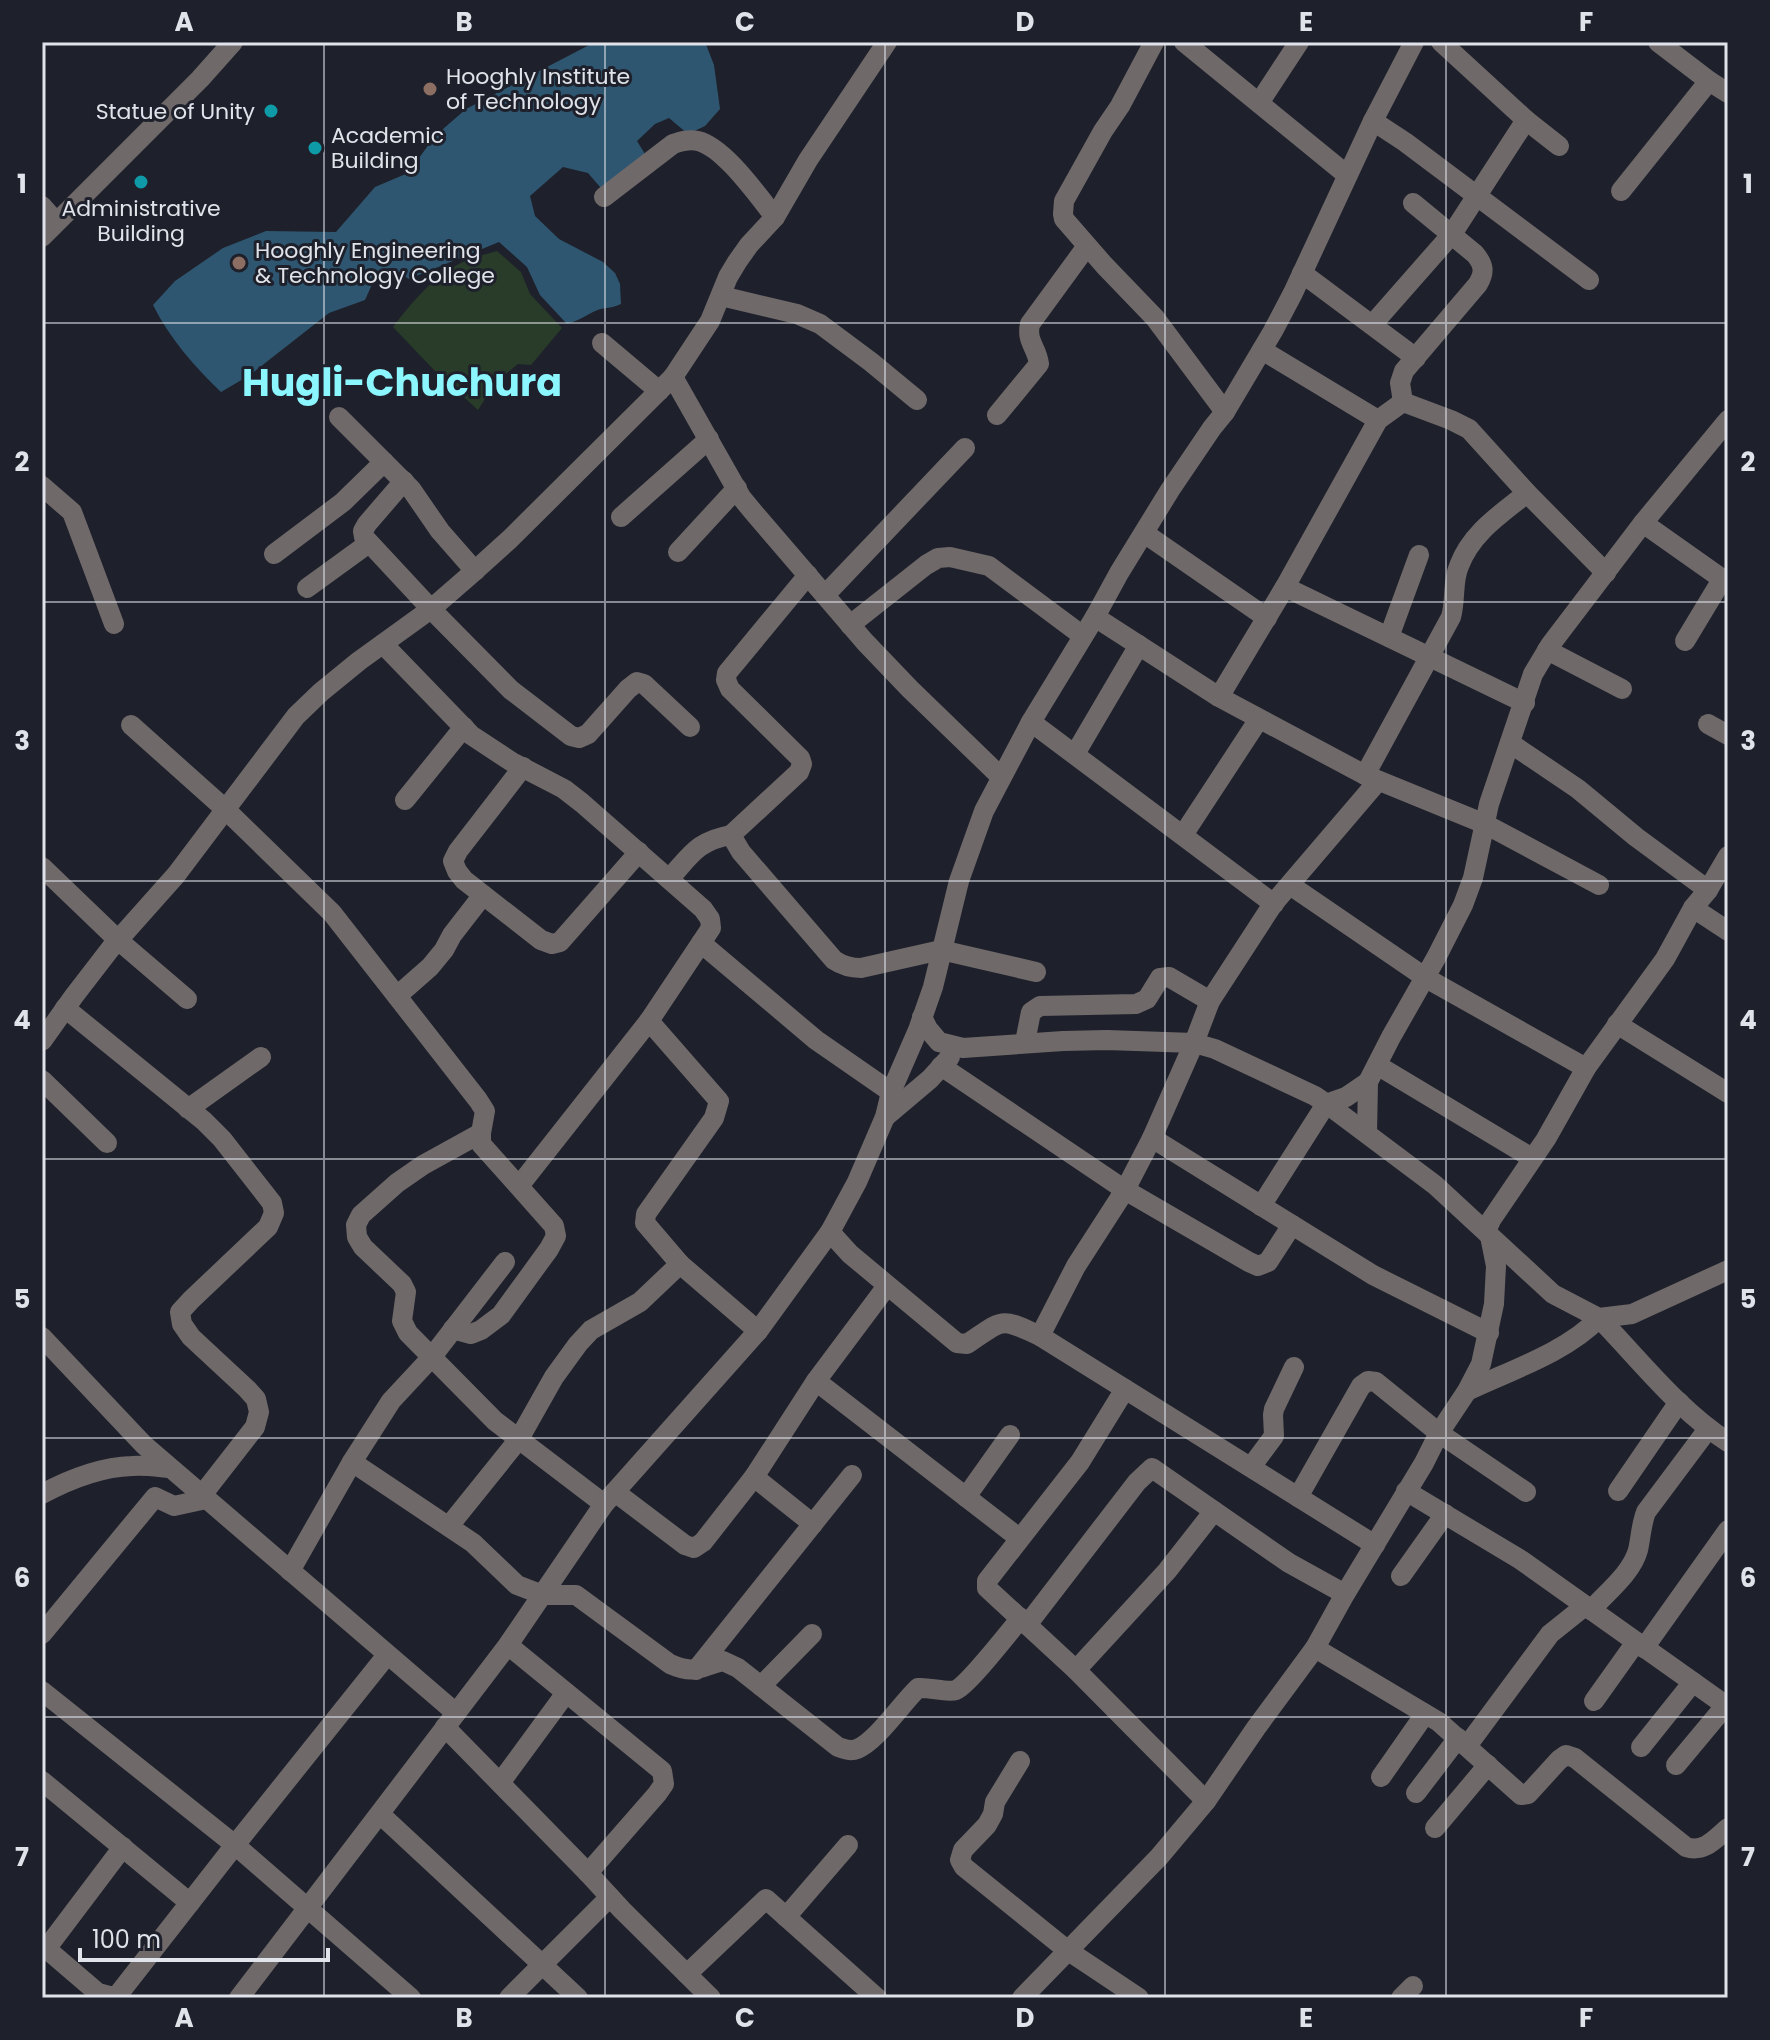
<svg xmlns="http://www.w3.org/2000/svg" width="1770" height="2040" font-family="Poppins,sans-serif">
  <style>
    .green { fill: #283c29 }
    .water { fill: #2f5670 }
    .lines { fill: none; stroke-linecap: round; stroke-linejoin: round }
    .minor { stroke: #70696a; stroke-width: 20 }
    .grid { fill: none; stroke: #e0e3e9; stroke-width: 2; stroke-opacity: 0.55 }
    .education-dot { fill: #8d6e63; stroke: #1e212b; stroke-width: 3 }
    .culture-dot { fill: #0f9aa8; stroke: #1e212b; stroke-width: 3 }
    .labels { text-anchor: middle; stroke-width: 6; stroke-linejoin: round; paint-order: stroke }
    .poi-label { font-size: 22px; fill: #e0e3e9; stroke: #1e212b; text-anchor: start }
    .town-label { font-size: 38px; font-weight: bold; fill: #8bf6fe; stroke: #1e212b }
    .neatline { fill: none; stroke: #e0e3e9; stroke-width: 3 }
    .grid-label { font-size: 26px; text-anchor: middle; font-weight: bold; fill: #e0e3e9 }
  </style>
  <rect width="100%" height="100%" fill="#1e212b"/>
  <!-- green -->
  <path class="green" d="M497,251l24,21 9,22 32,34 -31,37 -13,-1 -23,19 -17,27 -45,-41 -40,-42c20,-26 41,-52 72,-66 10,-4 21,-7 32,-10z"/>
  <!-- water -->
  <path class="water" d="M595,42h110l9,23 6,44 -15,17 -17,8 -19,-16 -14,6 -18,17 8,13 -44,34 -13,-15 -25,-6 -33,29 5,20 24,23 44,23 12,11 5,11 1,20c-10,5 -19,3 -28,8 -9,5 -16,9 -26,12l-27,-29 -13,-28 -28,-25 -90,37 -18,-11 -17,12 -9,20 -36,13 -79,62 -29,17c-27,-26 -51,-53 -68,-87l22,-24 48,-33 43,-17 70,1 39,-45 33,-14 27,-37 31,-27z"/>
  <g class="lines">
    <!-- minor -->
    <g class="minor">
      <polyline points="1154,42 1120,106 1103,131 1064,201 1063,214 1064,219 1104,265 1155,318 1225,412"/>
      <polyline points="1184,42 1347,175"/>
      <polyline points="1441,42 1526,120 1559,146"/>
      <polyline points="1658,42 1709,81 1728,93"/>
      <polyline points="1259,103 1299,42"/>
      <polyline points="1373,121 1405,142 1589,280"/>
      <polyline points="1621,191 1709,81"/>
      <path d="M604,197l69,-53c9,-3 16,-5 25,-3 26,6 60,55 77,76"/>
      <polyline points="42,206 56,222"/>
      <polyline points="42,237 200,79 233,42"/>
      <polyline points="1302,273 1416,358"/>
      <polyline points="721,296 797,314 820,324 871,362 917,400"/>
      <polyline points="1372,325 1452,234 1526,120"/>
      <polyline points="602,343 659,391"/>
      <polyline points="1262,350 1378,420"/>
      <polyline points="673,377 741,497 755,514 865,642 910,689 1001,777"/>
      <path d="M1403,402l-3,-19 4,-12 74,-87c7,-12 6,-19 -3,-30l-62,-51"/>
      <path d="M997,415l42,-51c-2,-17 -13,-22 -9,-40l57,-78"/>
      <polyline points="339,417 411,489 440,531 475,571"/>
      <polyline points="404,481 367,524 363,531 364,537 431,609 511,690 571,736 579,738 588,734 628,689 637,682 644,684 690,727"/>
      <polyline points="42,486 72,512 114,624"/>
      <polyline points="621,517 709,439"/>
      <polyline points="1643,523 1728,583"/>
      <polyline points="1144,533 1267,618"/>
      <polyline points="678,552 737,488"/>
      <polyline points="274,554 343,502 384,462"/>
      <path d="M808,575l-81,98 -1,7 4,9 70,69 2,6 -3,8 -68,63 10,17 93,108c9,6 16,8 27,8l80,-18 95,22"/>
      <polyline points="1285,587 1525,703"/>
      <polyline points="307,588 369,543"/>
      <polyline points="825,595 965,448"/>
      <polyline points="1095,617 1219,697 1365,775 1485,824 1599,885"/>
      <polyline points="850,625 926,565 938,558 950,557 989,566 1083,636"/>
      <polyline points="1389,637 1419,555"/>
      <polyline points="1685,641 1723,578"/>
      <polyline points="383,644 471,735 512,762 564,789 582,803 703,909 710,919 711,928 649,1021 519,1186"/>
      <polyline points="1547,650 1622,689"/>
      <polyline points="1219,697 1285,587 1378,420 1403,402 1451,420 1469,429 1527,493 1606,573"/>
      <polyline points="1031,722 1274,904"/>
      <polyline points="1708,724 1728,735"/>
      <polyline points="131,725 225,809 332,913 478,1100 485,1111 481,1133 481,1144 554,1226 556,1236 549,1249 501,1315 481,1330 471,1334 453,1329"/>
      <polyline points="1510,743 1578,789 1636,837 1708,890"/>
      <polyline points="1075,754 1139,645"/>
      <polyline points="523,767 458,851 453,861 457,871 464,880 541,940 552,944 560,942 639,852"/>
      <path d="M1365,775l86,-158c5,-17 1,-35 8,-51 12,-33 42,-52 68,-73"/>
      <polyline points="405,800 464,727"/>
      <polyline points="1183,835 1259,719"/>
      <polyline points="42,867 118,940 187,999"/>
      <path d="M669,879c22,-24 28,-38 62,-44"/>
      <polyline points="1290,885 1426,978 1586,1068"/>
      <polyline points="1693,908 1728,931"/>
      <polyline points="701,943 816,1040 891,1092"/>
      <polyline points="397,996 430,967 444,950 452,935 483,895"/>
      <polyline points="65,1008 204,1121 222,1139 272,1203 274,1213 268,1227 191,1300 180,1312 182,1324 191,1337 247,1389 256,1399 259,1412 255,1427 202,1495"/>
      <polyline points="922,1017 928,1029 939,1042 963,1048 1063,1041 1107,1040 1194,1043 1215,1049 1315,1096 1331,1107 1435,1185 1553,1294 1599,1318 1632,1314 1728,1270"/>
      <polyline points="649,1021 719,1101 714,1118 646,1214 645,1223 680,1264 758,1331"/>
      <polyline points="1617,1024 1728,1093"/>
      <polyline points="42,1041 74,996 111,948 176,875 296,716 321,692 359,661 431,609 469,576 510,539 673,377 710,321 728,277 737,262 749,245 775,217 808,160 887,42"/>
      <polyline points="1025,1042 1031,1012 1040,1006 1136,1004 1147,999 1160,978 1169,977 1210,1001"/>
      <polyline points="1377,1065 1532,1158"/>
      <polyline points="941,1066 1125,1190 1249,1262 1258,1266 1268,1262 1292,1225"/>
      <polyline points="42,1080 107,1143"/>
      <polyline points="188,1109 261,1057"/>
      <polyline points="885,1117 930,1079 950,1057"/>
      <polyline points="481,1133 423,1165 397,1183 361,1215 356,1225 357,1237 363,1247 402,1284 406,1292 402,1321 408,1333 495,1421 604,1504"/>
      <polyline points="1367,1133 1368,1082 1391,1037 1436,958 1463,905 1473,878 1489,804 1533,674 1551,644 1643,523 1728,420"/>
      <polyline points="1152,1138 1373,1275 1489,1333"/>
      <polyline points="1261,1206 1326,1104 1346,1097 1368,1082"/>
      <polyline points="1486,1231 1491,1220 1546,1139 1586,1068 1665,959 1693,908 1708,890 1728,856"/>
      <path d="M830,1232l20,22 107,89 10,1c36,-24 32,-28 73,-8l335,209"/>
      <polyline points="1040,1336 1076,1266 1125,1190 1152,1138 1194,1043 1210,1001 1273,904 1378,781"/>
      <polyline points="42,1337 144,1445 456,1713"/>
      <polyline points="816,1381 1019,1538"/>
      <polyline points="1125,1389 1080,1462 987,1581 987,1588 1076,1670 1206,1801"/>
      <path d="M1467,1391c42,-20 100,-39 132,-73 41,42 79,92 129,124"/>
      <path d="M352,1462l121,81 44,42 26,10h33l94,69c25,11 29,3 53,-3l15,7 100,79c7,2 12,5 19,2 19,-7 45,-46 61,-61 12,-1 29,5 38,2 13,-6 53,-58 65,-72"/>
      <polyline points="1251,1467 1274,1436 1273,1415 1274,1409 1294,1367"/>
      <polyline points="754,1477 813,1524"/>
      <polyline points="1406,1491 1521,1560 1728,1707"/>
      <polyline points="1618,1491 1679,1402"/>
      <polyline points="615,1492 685,1545 694,1548 703,1542 754,1477 816,1381 887,1286"/>
      <path d="M42,1494c28,-15 58,-27 90,-28 13,-1 26,1 38,2"/>
      <polyline points="966,1497 1010,1435"/>
      <polyline points="1298,1497 1361,1386 1368,1381 1376,1382 1439,1433 1526,1492"/>
      <polyline points="449,1526 519,1439 554,1377 578,1344 591,1330 640,1302 680,1264"/>
      <polyline points="290,1571 352,1462 391,1401 431,1358 505,1262"/>
      <polyline points="1401,1576 1445,1514"/>
      <path d="M1591,1610c15,-17 41,-37 47,-60 3,-13 3,-25 8,-38l62,-83"/>
      <polyline points="1027,1625 1137,1482 1152,1468 1289,1563 1345,1594"/>
      <polyline points="42,1634 155,1497 174,1506 206,1499"/>
      <polyline points="508,1645 662,1771 664,1784 657,1794 588,1873"/>
      <path d="M1315,1648l124,74 82,73 7,-1 31,-34 7,-5 9,3 111,89c18,6 29,-8 42,-19"/>
      <polyline points="1644,1648 1728,1530"/>
      <polyline points="696,1670 852,1475"/>
      <polyline points="1076,1670 1167,1571 1214,1511"/>
      <polyline points="761,1686 812,1634"/>
      <polyline points="42,1691 235,1845 411,1998"/>
      <polyline points="1594,1701 1636,1642"/>
      <polyline points="445,1727 588,1873 622,1910 711,1998"/>
      <polyline points="1467,1746 1550,1634 1585,1606"/>
      <polyline points="1641,1747 1693,1682"/>
      <polyline points="1020,1761 995,1802 993,1814 987,1825 963,1850 960,1860 964,1867 1067,1950 1139,1998"/>
      <polyline points="1676,1765 1726,1705"/>
      <polyline points="1381,1777 1425,1714"/>
      <polyline points="42,1781 190,1903"/>
      <polyline points="500,1783 566,1693"/>
      <polyline points="1416,1793 1458,1738"/>
      <polyline points="380,1814 578,1998"/>
      <polyline points="1435,1828 1488,1765"/>
      <polyline points="786,1917 848,1845"/>
      <polyline points="42,1945 98,1993 109,1996 117,1996 235,1845 387,1655"/>
      <polyline points="46,1949 123,1847"/>
      <polyline points="687,1974 766,1899 877,1998"/>
      <polyline points="239,1998 508,1645 604,1504 758,1331 830,1232 857,1182 885,1117 891,1092 918,1030 933,987 959,881 984,811 1031,722 1095,617 1119,573 1170,490 1212,428 1225,412 1273,331 1293,293 1373,121 1414,42"/>
      <polyline points="509,1998 610,1897"/>
      <polyline points="1022,1998 1159,1857 1206,1801 1256,1728 1315,1648 1345,1594 1424,1463 1439,1433 1467,1391 1481,1364 1494,1304 1496,1266 1490,1236"/>
      <polyline points="1401,1998 1413,1986"/>
    </g>
  </g>
  <!-- grid -->
  <path class="grid" d="M324,42v1956M605,42v1956M885,42v1956M1165,42v1956M1446,42v1956M42,323h1686M42,602h1686M42,881h1686M42,1159h1686M42,1438h1686M42,1717h1686"/>
  <!-- markers -->
  <g class="education-dot">
    <circle cx="430" cy="89" r="8"/>
    <circle cx="239" cy="263" r="8"/>
  </g>
  <g class="culture-dot">
    <circle cx="271" cy="111" r="8"/>
    <circle cx="315" cy="148" r="8"/>
    <circle cx="141" cy="182" r="8"/>
  </g>
  <g class="labels">
    <!-- poi labels -->
    <g class="poi-label">
      <text x="446" y="84">Hooghly Institute<tspan x="446" dy="25">of Technology</tspan></text>
      <text x="255" y="119" text-anchor="end">Statue of Unity</text>
      <text x="331" y="143">Academic<tspan x="331" dy="25">Building</tspan></text>
      <text x="141" y="216" text-anchor="middle">Administrative<tspan x="141" dy="25">Building</tspan></text>
      <text x="255" y="258">Hooghly Engineering<tspan x="255" dy="25">&amp; Technology College</tspan></text>
    </g>
    <!-- town labels -->
    <g class="town-label">
      <text x="402" y="396">Hugli-Chuchura</text>
    </g>
  </g>
  <!-- border -->
  <rect width="1770" height="2040" fill="none" stroke="#1e212b" stroke-width="88"/>
  <!-- scale -->
  <path d="M80 1948v12h248v-12" fill="none" stroke="#e0e3e9" stroke-width="4"/>
  <text x="92" y="1948" font-size="24" fill="#e0e3e9" stroke="#1e212b" stroke-width="6" paint-order="stroke">100 m</text>
  <rect x="44" y="44" width="1682" height="1952" class="neatline"/>
  <g class="grid-label">
    <text x="184" y="31">A</text>
    <text x="464" y="31">B</text>
    <text x="745" y="31">C</text>
    <text x="1025" y="31">D</text>
    <text x="1306" y="31">E</text>
    <text x="1586" y="31">F</text>
    <text x="22" y="193">1</text>
    <text x="1748" y="193">1</text>
    <text x="22" y="471">2</text>
    <text x="1748" y="471">2</text>
    <text x="22" y="750">3</text>
    <text x="1748" y="750">3</text>
    <text x="22" y="1029">4</text>
    <text x="1748" y="1029">4</text>
    <text x="22" y="1308">5</text>
    <text x="1748" y="1308">5</text>
    <text x="22" y="1587">6</text>
    <text x="1748" y="1587">6</text>
    <text x="22" y="1866">7</text>
    <text x="1748" y="1866">7</text>
    <text x="184" y="2027">A</text>
    <text x="464" y="2027">B</text>
    <text x="745" y="2027">C</text>
    <text x="1025" y="2027">D</text>
    <text x="1306" y="2027">E</text>
    <text x="1586" y="2027">F</text>
  </g>
</svg>
